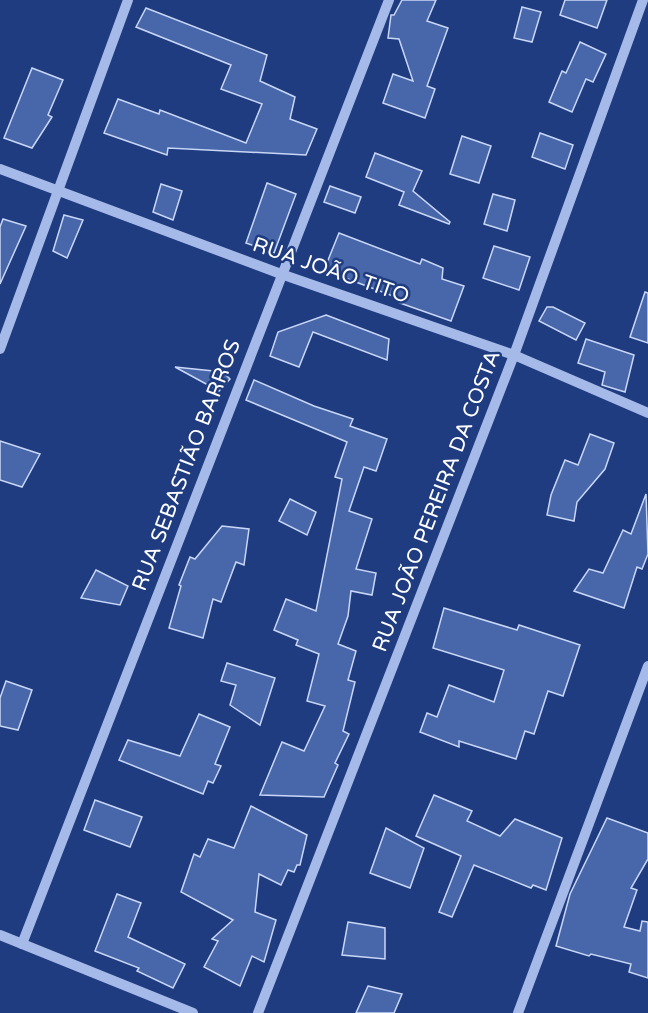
<svg xmlns="http://www.w3.org/2000/svg" width="648" height="1013" font-family="'Varela Round',sans-serif">
  <style>
    .building { fill: #4866aa; stroke: #c9d7f6; stroke-width: 1.5 }
    .lines { fill: none; stroke-linecap: round; stroke-linejoin: round }
    .minor { stroke: #a5bae8; stroke-width: 10 }
    .labels { text-anchor: middle; stroke-width: 5; stroke-linejoin: round; paint-order: stroke }
    .street-label { font-size: 21px; fill: #fff; stroke: #203c81 }
  </style>
  <rect width="100%" height="100%" fill="#203c81"/>
  <!-- building -->
  <g class="building">
    <polygon points="402,0 436,0 427,21 448,28 427,86 435,89 425,118 383,103 393,74 413,81 399,39 388,38 391,15 394,15"/>
    <polygon points="565,0 607,0 597,28 560,15"/>
    <polygon points="522,7 541,12 532,42 514,38"/>
    <polygon points="146,8 267,55 260,81 295,97 290,119 317,129 306,155 168,148 167,155 104,133 118,99 159,114 160,110 246,143 262,104 221,89 231,65 136,27"/>
    <polygon points="580,42 606,54 593,82 586,79 572,112 549,102 562,71 566,73"/>
    <polygon points="32,68 63,80 48,115 52,117 32,148 4,138"/>
    <polygon points="540,133 573,145 565,169 532,157"/>
    <polygon points="462,136 491,146 479,183 450,174"/>
    <polygon points="375,153 422,171 413,191 450,222 449,224 399,205 404,192 366,177"/>
    <polygon points="267,183 296,194 274,253 246,243"/>
    <polygon points="161,184 182,191 173,220 153,212"/>
    <polygon points="330,186 361,197 355,213 324,202"/>
    <polygon points="493,194 515,200 507,231 484,224"/>
    <polygon points="64,215 83,220 67,258 53,251"/>
    <polygon points="3,219 26,226 0,284 0,227"/>
    <polygon points="339,233 420,264 422,259 443,268 442,279 464,286 451,321 400,303 401,299 324,270"/>
    <polygon points="494,246 530,257 519,290 483,278"/>
    <polygon points="645,292 648,293 648,343 630,337"/>
    <polygon points="547,307 553,307 585,323 576,340 539,321"/>
    <polygon points="326,315 389,339 387,360 313,332 299,367 270,356 278,332"/>
    <polygon points="586,339 634,355 625,392 602,385 605,372 578,363"/>
    <polygon points="175,367 223,372 230,379 219,391"/>
    <polygon points="254,380 314,406 353,419 350,426 387,439 376,471 364,467 349,511 372,519 356,569 376,573 372,595 351,591 348,616 338,644 356,651 348,680 355,682 343,731 349,734 335,763 338,765 324,797 260,795 282,742 304,751 325,706 307,701 319,654 296,645 298,640 274,630 286,599 316,611 342,479 335,477 347,442 246,400"/>
    <polygon points="590,434 614,443 605,469 577,502 574,521 547,515 551,495 565,460 578,465"/>
    <polygon points="0,441 40,454 22,487 0,480"/>
    <polygon points="646,494 648,554 642,569 637,567 624,608 574,591 589,569 603,573 623,530 631,534"/>
    <polygon points="290,499 316,512 307,535 279,521"/>
    <polygon points="222,526 249,529 244,565 236,562 221,602 213,599 203,638 169,628 181,586 179,585 190,557 195,559"/>
    <polygon points="96,570 128,586 120,605 81,598"/>
    <polygon points="444,608 517,630 519,625 580,645 563,696 548,691 534,734 525,731 516,759 459,741 459,747 420,732 427,713 437,717 449,685 494,702 504,670 433,648"/>
    <polygon points="227,663 275,678 260,725 230,705 236,685 221,681"/>
    <polygon points="6,681 32,690 18,730 0,726 0,698"/>
    <polygon points="199,714 230,727 215,764 221,766 213,783 208,781 203,794 119,760 128,740 180,756"/>
    <polygon points="434,795 472,811 467,821 500,836 515,819 562,838 546,890 533,885 531,888 474,865 452,917 439,912 461,856 416,836"/>
    <polygon points="95,800 142,817 130,847 84,830"/>
    <polygon points="251,806 307,835 300,865 297,865 294,872 288,870 281,885 259,874 255,912 276,920 264,962 252,956 240,986 204,967 218,941 212,939 233,920 181,892 194,854 200,857 208,839 234,848"/>
    <polygon points="607,818 648,833 648,859 631,888 637,890 624,927 640,931 642,921 648,922 648,978 629,972 631,964 591,954 589,956 556,946 570,894"/>
    <polygon points="386,828 424,848 410,888 370,873"/>
    <polygon points="117,894 141,903 128,937 185,964 173,988 137,971 139,968 95,951"/>
    <polygon points="348,922 385,928 385,959 342,955"/>
    <polygon points="368,986 402,994 394,1013 356,1013"/>
  </g>
  <g class="lines">
    <!-- minor -->
    <g class="minor">
      <polyline points="0,169 281,274 514,355 648,413"/>
      <polyline points="0,349 128,0"/>
      <polyline points="0,935 193,1013"/>
      <polyline points="22,944 389,0"/>
      <polyline points="258,1013 514,355 643,0"/>
      <polyline points="518,1013 648,666"/>
    </g>
  </g>
  <g class="labels">
    <!-- street labels -->
    <g class="street-label">
      <text transform="translate(331 270) rotate(19)" y="7">RUA JOÃO TITO</text>
      <text transform="translate(186 465) rotate(-69)" y="7">RUA SEBASTIÃO BARROS</text>
      <text transform="translate(436 501) rotate(-69)" y="7">RUA JOÃO PEREIRA DA COSTA</text>
    </g>
  </g>
</svg>
